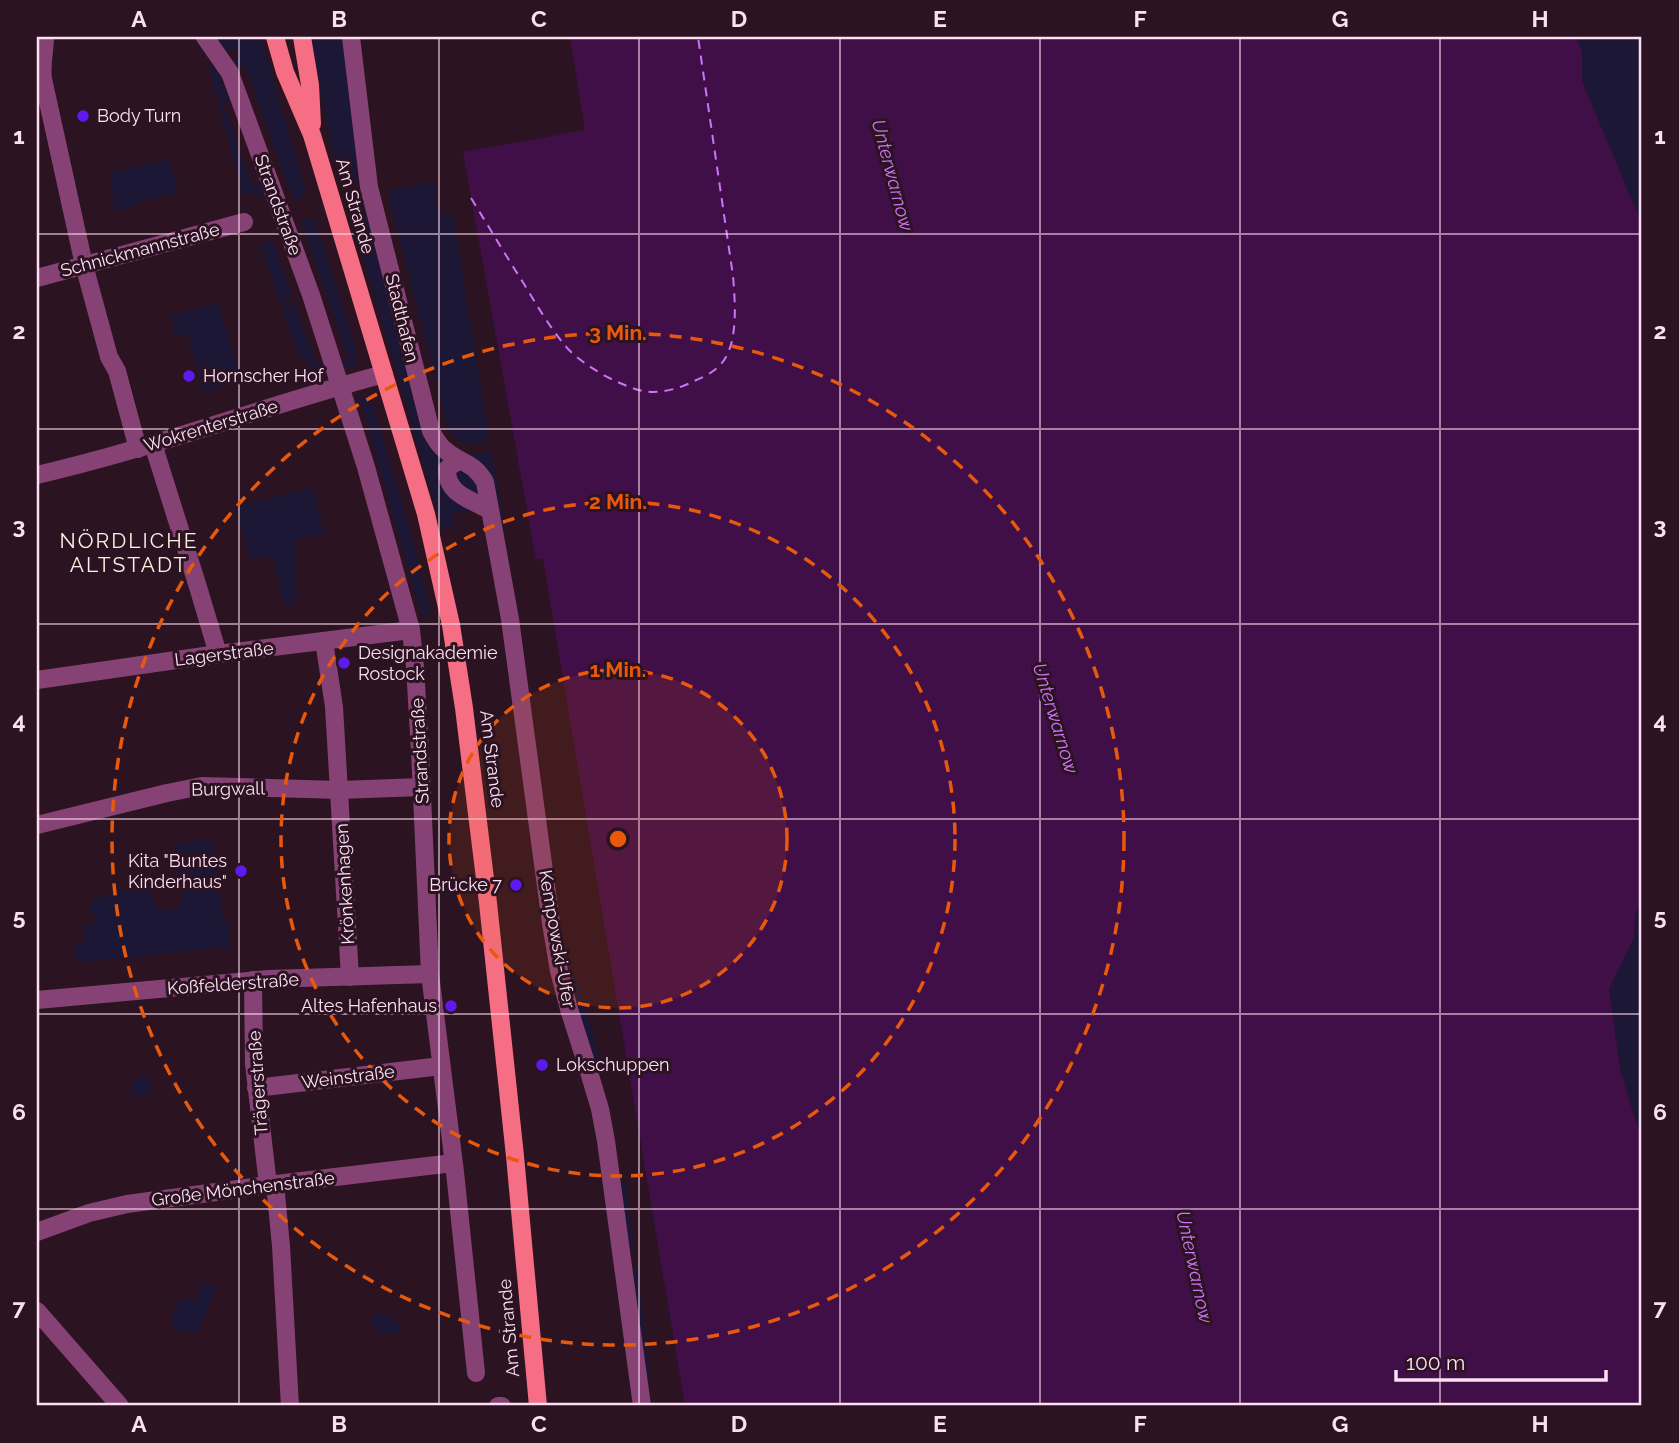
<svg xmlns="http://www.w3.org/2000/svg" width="1679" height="1443" font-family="Raleway,sans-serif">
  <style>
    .green { fill: #1c1734 }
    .water { fill: #400f48 }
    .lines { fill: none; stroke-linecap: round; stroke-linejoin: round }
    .ferry { stroke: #cd75f5; stroke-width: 2; stroke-dasharray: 9 7; stroke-linecap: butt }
    .minor { stroke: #864274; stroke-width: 18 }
    .major { stroke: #f56e83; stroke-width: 18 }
    .grid { fill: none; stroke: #fddff3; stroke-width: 2; stroke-opacity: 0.55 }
    .ring { fill: none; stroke: #e8590c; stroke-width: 3.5; stroke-dasharray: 12 9 }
    .poi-dot { fill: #5e19ef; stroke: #2b1321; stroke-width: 2.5 }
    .labels { text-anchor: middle; stroke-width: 6; stroke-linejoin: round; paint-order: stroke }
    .poi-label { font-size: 18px; fill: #fddff3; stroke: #2b1321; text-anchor: start }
    .street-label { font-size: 18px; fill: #fddff3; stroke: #2b1321 }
    .water-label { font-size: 19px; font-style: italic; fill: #cd75f5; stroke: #2b1321 }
    .quarter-label { font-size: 21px; letter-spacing: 2px; fill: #fdf1e1; stroke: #2b1321 }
    .centre { fill: #e8590c; stroke: #2b1321; stroke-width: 3.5 }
    .ring-label { font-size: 21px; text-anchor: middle; font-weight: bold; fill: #e8590c; stroke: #2b1321; stroke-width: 6; stroke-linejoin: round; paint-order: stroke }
    .neatline { fill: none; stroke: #fddff3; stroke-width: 2.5 }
    .grid-label { font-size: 23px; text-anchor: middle; font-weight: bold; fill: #fddff3 }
  </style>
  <rect width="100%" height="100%" fill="#2b1321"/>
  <!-- green -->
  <g class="green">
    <polygon points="213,37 261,37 307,195 293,200 245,66 235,69 232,62 240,56 233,47 226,53"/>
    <path d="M312,37h33l16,138 -7,7 -12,3c-15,-49 -23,-98 -30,-148z"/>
    <polygon points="1576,37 1642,37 1642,224 1582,81 1582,52"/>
    <polygon points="210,62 220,77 230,100 223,103 252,185 261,182 266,195 242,193 212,79 209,63"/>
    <polygon points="170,159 178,192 138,202 138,204 131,206 131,208 114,212 112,205 117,203 116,198 113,199 110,185 113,184 110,172"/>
    <path d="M434,181l6,35 13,-2 36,223 -5,7c-16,3 -28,-3 -36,-17l-59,-228 1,-9z"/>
    <polygon points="354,198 361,199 365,204 440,456 491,452 505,524 473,511 452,514 455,527 442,529 347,201"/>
    <path d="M314,217l44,136c1,8 -1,11 -7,15l-5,-1 -4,-5 7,-3 -48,-138z"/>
    <polygon points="272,239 293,298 279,303 260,245"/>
    <polygon points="218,302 237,367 237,382 203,394 188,333 175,336 170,317"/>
    <path d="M295,303l21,61 6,-2 2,9 -2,6 -14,6 -2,-5 6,-4c-3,-10 -6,-17 -15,-22l-16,-44z"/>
    <polygon points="366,394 371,398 414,544 431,615 422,617 363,408 358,409 357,404 358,398"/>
    <polygon points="313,488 324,534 296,540 296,604 285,606 272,556 251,560 235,507"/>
    <polygon points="213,839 223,919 229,924 230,947 77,963 74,943 87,941 82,927 95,923 89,901 148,882 157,910 182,907 175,844"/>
    <polygon points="1642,901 1642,1141 1620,1069 1609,989 1634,938 1635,916"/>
    <polygon points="575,976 602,1062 596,1064 576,1005 571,978"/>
    <path d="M144,1076l7,3c4,13 -2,17 -14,19l-6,-8v-7l6,-6z"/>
    <polygon points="626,1182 634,1247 628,1247 620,1183"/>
    <polygon points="637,1268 651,1376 645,1377 632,1269"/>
    <polygon points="202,1281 216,1287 199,1332 181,1332 171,1322 174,1305 186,1298 194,1301"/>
    <path d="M383,1313l15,8 3,6 -4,6c-9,3 -16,-1 -24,-6l-2,-8 3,-5z"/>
  </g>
  <!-- water -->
  <polygon class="water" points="570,37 1576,37 1582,52 1582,81 1642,224 1642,901 1635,916 1634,938 1609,989 1620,1069 1642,1141 1642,1406 685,1406 543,559 536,560 463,152 585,130"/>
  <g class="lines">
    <!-- ferry -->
    <path class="ferry" d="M471,198c18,29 35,58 53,86 14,23 27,46 45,66 17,17 51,36 74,41 17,3 36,-2 51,-10 10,-4 20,-9 27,-17 18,-20 14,-63 12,-88l-35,-239"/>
    <!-- minor -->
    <g class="minor">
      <path d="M45,37c0,14 -4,27 -2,42l41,186 25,92 8,14 21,78"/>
      <polyline points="205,37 230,73 311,295 366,467 411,630 415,667 420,751 430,974 455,1172 476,1373"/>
      <path d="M351,37l18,150 62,244c4,7 7,14 14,19 16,14 28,11 40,32l25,137 41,304 8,48 10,38 20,63 11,37 6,32 36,265"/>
      <polyline points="37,278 244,222"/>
      <polyline points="153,444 198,587 218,654"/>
      <path d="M460,461l-7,3 -6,5c-1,25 23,30 42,41"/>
      <path d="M37,475c118,-27 230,-70 347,-101"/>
      <polyline points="324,641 334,707 350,977"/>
      <polyline points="37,680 218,654 411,630"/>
      <polyline points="37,825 167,793 202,786 339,790 422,787"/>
      <polyline points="253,980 254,1064 268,1185"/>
      <polyline points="37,1000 269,979 430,974"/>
      <polyline points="256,1088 441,1066"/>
      <polyline points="275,1184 281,1246 290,1406"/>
      <polyline points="37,1232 89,1213 127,1204 268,1185 453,1163"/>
      <polyline points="37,1311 120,1406"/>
      <polyline points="498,1406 502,1406"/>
    </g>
    <!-- major -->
    <g class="major">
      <polyline points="275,37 285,72 312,135 426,514 451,625 464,708 488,903 515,1156 538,1406"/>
      <polyline points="302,37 310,85 312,124"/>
    </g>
  </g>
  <!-- grid -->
  <path class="grid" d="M239,37v1369M439,37v1369M639,37v1369M840,37v1369M1040,37v1369M1240,37v1369M1440,37v1369M37,234h1605M37,429h1605M37,624h1605M37,819h1605M37,1014h1605M37,1209h1605"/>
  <!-- distance rings -->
  <circle cx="618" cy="839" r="169" fill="#e8590c" fill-opacity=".12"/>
  <g class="ring">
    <circle cx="618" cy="839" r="169"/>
    <circle cx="618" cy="839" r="337"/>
    <circle cx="618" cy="839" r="506"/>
  </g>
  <!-- markers -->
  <g class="poi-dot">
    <circle cx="83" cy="116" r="7"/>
    <circle cx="189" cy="376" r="7"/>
    <circle cx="344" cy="663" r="7"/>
    <circle cx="241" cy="871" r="7"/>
    <circle cx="516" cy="885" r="7"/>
    <circle cx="451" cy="1006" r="7"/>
    <circle cx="542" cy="1065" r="7"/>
  </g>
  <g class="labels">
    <!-- poi labels -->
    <g class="poi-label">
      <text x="97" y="122">Body Turn</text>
      <text x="203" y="382">Hornscher Hof</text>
      <text x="358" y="659">Designakademie<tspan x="358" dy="21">Rostock</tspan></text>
      <text x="227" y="867" text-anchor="end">Kita "Buntes<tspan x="227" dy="21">Kinderhaus"</tspan></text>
      <text x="502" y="891" text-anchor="end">Brücke 7</text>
      <text x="437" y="1012" text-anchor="end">Altes Hafenhaus</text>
      <text x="556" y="1071">Lokschuppen</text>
    </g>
    <!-- street labels -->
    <g class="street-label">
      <text transform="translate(278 205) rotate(70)" y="6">Strandstraße</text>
      <text transform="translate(355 206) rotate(74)" y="6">Am Strande</text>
      <text transform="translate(140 250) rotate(-15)" y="6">Schnickmannstraße</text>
      <text transform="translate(402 318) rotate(76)" y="6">Stadthafen</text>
      <text transform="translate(211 426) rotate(-17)" y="6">Wokrenterstraße</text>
      <text transform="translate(224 654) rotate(-7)" y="6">Lagerstraße</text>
      <text transform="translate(420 751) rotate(-93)" y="6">Strandstraße</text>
      <text transform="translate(492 759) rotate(83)" y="6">Am Strande</text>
      <text transform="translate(228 789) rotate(-1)" y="6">Burgwall</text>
      <text transform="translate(345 884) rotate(-93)" y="6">Krönkenhagen</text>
      <text transform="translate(557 939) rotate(80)" y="6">Kempowski-Ufer</text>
      <text transform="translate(233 984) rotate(-4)" y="6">Koßfelderstraße</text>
      <text transform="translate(348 1077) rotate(-7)" y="6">Weinstraße</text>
      <text transform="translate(258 1083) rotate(-94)" y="6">Trägerstraße</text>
      <text transform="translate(243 1189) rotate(-7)" y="6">Große Mönchenstraße</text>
      <text transform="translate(509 1328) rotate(-95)" y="6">Am Strande</text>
    </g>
    <!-- water labels -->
    <g class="water-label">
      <text transform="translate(893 175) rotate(75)" y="7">Unterwarnow</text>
      <text transform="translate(1056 718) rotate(73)" y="7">Unterwarnow</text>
      <text transform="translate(1195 1267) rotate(78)" y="7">Unterwarnow</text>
    </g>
    <!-- quarter labels -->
    <g class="quarter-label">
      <text x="129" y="548">NÖRDLICHE<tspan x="129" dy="24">ALTSTADT</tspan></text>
    </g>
  </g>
  <circle cx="618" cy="839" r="10" class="centre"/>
  <g class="ring-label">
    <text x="618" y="340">3 Min.</text>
    <text x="618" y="509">2 Min.</text>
    <text x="618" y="677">1 Min.</text>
  </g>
  <!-- border -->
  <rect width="1679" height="1443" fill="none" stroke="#2b1321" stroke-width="77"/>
  <!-- scale -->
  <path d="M1396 1370v10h210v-10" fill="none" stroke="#fddff3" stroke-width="3.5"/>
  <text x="1406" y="1370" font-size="21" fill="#fddff3" stroke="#2b1321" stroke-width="5" paint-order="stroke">100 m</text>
  <rect x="38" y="38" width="1602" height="1366" class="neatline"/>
  <g class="grid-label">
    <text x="139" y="27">A</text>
    <text x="339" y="27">B</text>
    <text x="539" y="27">C</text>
    <text x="739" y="27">D</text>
    <text x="940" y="27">E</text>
    <text x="1140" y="27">F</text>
    <text x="1340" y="27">G</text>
    <text x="1540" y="27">H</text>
    <text x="19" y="144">1</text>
    <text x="1660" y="144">1</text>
    <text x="19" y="339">2</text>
    <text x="1660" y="339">2</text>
    <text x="19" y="534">3</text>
    <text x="1660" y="534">3</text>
    <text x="19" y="729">4</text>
    <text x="1660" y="729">4</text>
    <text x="19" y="925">5</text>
    <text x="1660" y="925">5</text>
    <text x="19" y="1120">6</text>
    <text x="1660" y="1120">6</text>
    <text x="19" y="1315">7</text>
    <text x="1660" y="1315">7</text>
    <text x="139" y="1432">A</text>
    <text x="339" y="1432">B</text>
    <text x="539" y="1432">C</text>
    <text x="739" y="1432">D</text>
    <text x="940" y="1432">E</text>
    <text x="1140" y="1432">F</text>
    <text x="1340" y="1432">G</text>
    <text x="1540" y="1432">H</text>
  </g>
</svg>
